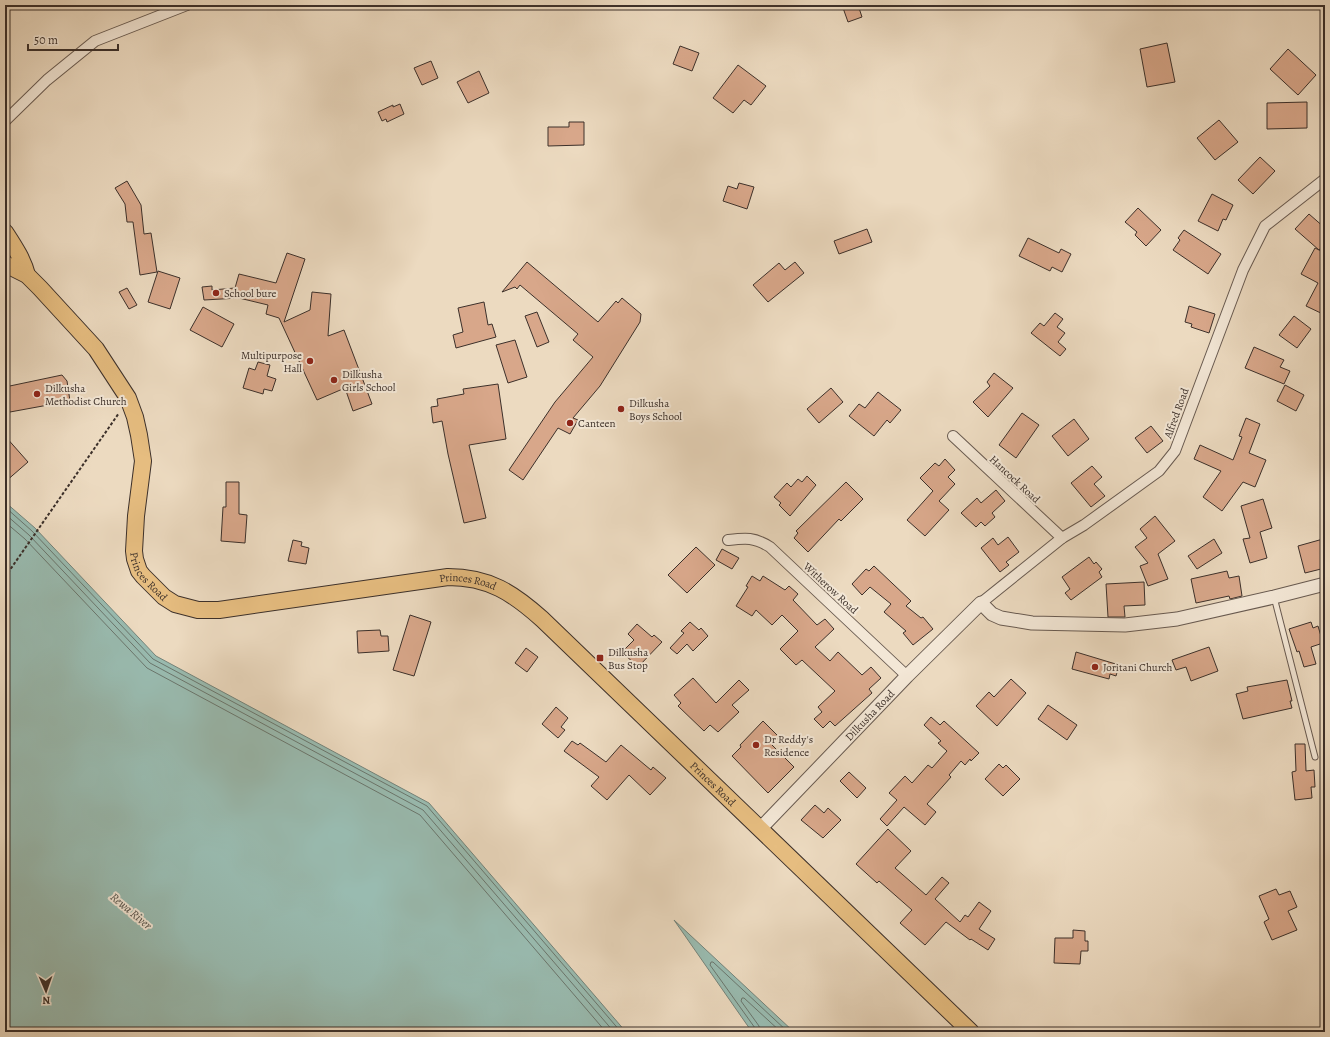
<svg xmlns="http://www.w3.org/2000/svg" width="1330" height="1037" font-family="Alegreya,serif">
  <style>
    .water { fill: #99bbb0; stroke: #74837a }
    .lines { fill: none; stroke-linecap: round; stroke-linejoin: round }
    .shore { stroke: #6a766d; stroke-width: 1 }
    .building { fill: #d8a78a; stroke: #3c302a }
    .service-casing { stroke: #685a50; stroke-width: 7 }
    .minor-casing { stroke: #685a50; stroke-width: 12 }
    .tertiary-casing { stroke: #685a50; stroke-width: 15 }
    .primary-casing { stroke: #3c302a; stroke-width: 18 }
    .path { stroke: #3c302a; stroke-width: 2; stroke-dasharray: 3 2; stroke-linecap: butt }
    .service { stroke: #f3e7d6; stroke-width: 5 }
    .minor { stroke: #f3e7d6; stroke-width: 10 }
    .tertiary { stroke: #f3e7d6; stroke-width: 13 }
    .primary { stroke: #e6bd80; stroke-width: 16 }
    .poi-dot { fill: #8f2418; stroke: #f3e7d6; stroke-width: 1.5 }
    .labels { text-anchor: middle; stroke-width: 4; stroke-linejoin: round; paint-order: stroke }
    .poi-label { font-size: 11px; fill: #3c302a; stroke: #f3e7d6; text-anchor: start }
    .street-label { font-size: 11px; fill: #3c302a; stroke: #f3e7d6 }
    .water-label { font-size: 12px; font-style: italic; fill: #4f4c45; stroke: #f3e7d6 }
  </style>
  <rect width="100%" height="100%" fill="#ecdac0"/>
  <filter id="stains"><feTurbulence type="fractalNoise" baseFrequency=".005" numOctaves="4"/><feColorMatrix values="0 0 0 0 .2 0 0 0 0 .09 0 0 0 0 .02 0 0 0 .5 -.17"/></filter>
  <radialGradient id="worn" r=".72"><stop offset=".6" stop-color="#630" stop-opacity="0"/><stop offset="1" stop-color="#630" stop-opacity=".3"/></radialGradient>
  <!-- water -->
  <g class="water">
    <polygon points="5,502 35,528 156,656 429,803 626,1032 5,1032"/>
    <polygon points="674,920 794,1032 752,1032"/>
  </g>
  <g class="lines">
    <!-- shore -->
    <g class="shore">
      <polyline points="5,507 32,531 153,659 427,806 621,1032"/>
      <polyline points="5,514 29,535 150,663 423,810 614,1032"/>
      <polyline points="5,522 25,539 147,668 420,815 606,1032"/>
      <polyline points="755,1032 755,1028 710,965 711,962 713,962 788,1032"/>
      <polyline points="760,1032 759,1026 741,1001 742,998 744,998 781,1032"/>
    </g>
  </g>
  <!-- building -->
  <g class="building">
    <polygon points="842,5 858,5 862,17 848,22"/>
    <polygon points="1167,43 1175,82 1147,87 1140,49"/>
    <polygon points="680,46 699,53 692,71 673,64"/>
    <polygon points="1288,49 1316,75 1298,95 1270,69"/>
    <polygon points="431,61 438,78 422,85 414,68"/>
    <polygon points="738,65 766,86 751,105 744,100 733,113 713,98"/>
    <polygon points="479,71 489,93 468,103 457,82"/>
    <polygon points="1307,102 1307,128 1267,129 1267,103"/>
    <polygon points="400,104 404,114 387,122 386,119 382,121 378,112 393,105 393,107"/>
    <polygon points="1219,120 1238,142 1215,160 1197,138"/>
    <polygon points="569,122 584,122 584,145 548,146 548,127 569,127"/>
    <polygon points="1260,157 1275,171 1253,194 1238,180"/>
    <polygon points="127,181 141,205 144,234 151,233 157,272 140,275 133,222 127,222 125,204 115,188"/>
    <polygon points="739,183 754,187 747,209 723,201 728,186 737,189"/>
    <polygon points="1212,194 1233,205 1226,220 1223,219 1218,231 1198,221"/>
    <polygon points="1138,208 1161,230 1146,246 1135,235 1137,232 1125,222"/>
    <polygon points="1309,214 1325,228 1325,243 1319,250 1295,229"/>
    <polygon points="867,229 872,242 839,254 834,241"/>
    <polygon points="1184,230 1221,254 1208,274 1173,250 1180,240 1178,238"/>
    <polygon points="1028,238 1059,253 1061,249 1071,254 1062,272 1052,267 1050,271 1019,256"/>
    <polygon points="1315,248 1325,253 1325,315 1306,306 1318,283 1301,274"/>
    <polygon points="287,253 305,259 284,322 310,310 312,292 331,294 328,336 344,330 372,404 353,411 345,388 317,400 279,318 266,314 268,305 239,298 204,300 202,287 212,286 212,290 235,288 239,274 276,283"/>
    <polygon points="527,262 598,322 616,301 618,303 622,298 641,314 640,322 600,386 573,418 578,420 570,434 558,428 523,480 509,470 555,402 593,357 573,340 578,334 520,285 517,289 515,287 502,292"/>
    <polygon points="795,262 804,273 768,302 753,285 779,263 785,270"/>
    <polygon points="158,271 180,278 170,309 148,302"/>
    <polygon points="127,288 137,305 129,309 119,292"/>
    <polygon points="484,302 488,325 492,324 496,337 456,348 453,335 463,332 458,308"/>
    <polygon points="1189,306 1215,314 1209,333 1191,327 1192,324 1185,322"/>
    <polygon points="203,307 234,324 222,347 190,330"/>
    <polygon points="537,312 549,342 537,347 525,316"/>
    <polygon points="1055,313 1063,319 1057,327 1065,333 1058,342 1066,349 1060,356 1031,333 1040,323 1044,326"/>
    <polygon points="1294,316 1311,329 1297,348 1279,335"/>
    <polygon points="515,340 527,377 508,383 496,345"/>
    <polygon points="1254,347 1284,360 1280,367 1290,371 1284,384 1245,368"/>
    <polygon points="258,362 270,365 267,376 276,379 272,391 264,389 263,394 243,388 249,368 255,370"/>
    <polygon points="994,373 1013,388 988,417 973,402 990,386 987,382"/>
    <polygon points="62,375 67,381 70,401 10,412 5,406 5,387"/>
    <polygon points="498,384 506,439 469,445 486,518 464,523 448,454 442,421 433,423 431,407 438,406 437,399 464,394 463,389"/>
    <polygon points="1285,385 1304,395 1296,411 1277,401"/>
    <polygon points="831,388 843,402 819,423 807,409"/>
    <polygon points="878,392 901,410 890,423 887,420 874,436 849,416 859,404 865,408"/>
    <polygon points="1022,413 1039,425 1016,458 999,445"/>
    <polygon points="1246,418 1260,424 1249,453 1266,460 1255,487 1243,482 1222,511 1203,497 1221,471 1194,459 1200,445 1233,460 1242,437 1239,436"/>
    <polygon points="1074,419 1089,439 1068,456 1052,436"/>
    <polygon points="1151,426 1163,441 1147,453 1135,438"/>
    <polygon points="5,436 28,462 5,482"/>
    <polygon points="945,459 955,470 948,477 955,484 939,501 949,510 925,536 907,520 933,491 920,478 935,463 939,466"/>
    <polygon points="1092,466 1102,477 1094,484 1105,496 1091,507 1071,483"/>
    <polygon points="807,476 816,485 790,516 779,505 781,503 774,497 787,483 791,487 798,479 802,482"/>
    <polygon points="226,482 239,482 239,514 247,515 245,543 221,541 223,507 226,507"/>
    <polygon points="846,482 863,499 841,521 839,519 808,552 794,538 798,533 796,531"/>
    <polygon points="996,490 1005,501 992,513 995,517 985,526 981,522 976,527 961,513 977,498 981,503"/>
    <polygon points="1263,499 1272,528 1260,532 1267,558 1250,563 1243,539 1250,538 1241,506"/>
    <polygon points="1155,516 1175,541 1158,554 1168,579 1148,586 1140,566 1148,563 1135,547 1147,538 1140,529"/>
    <polygon points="1008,537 1019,552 1006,562 1009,565 1000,572 981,548 993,538 998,545"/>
    <polygon points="1214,539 1222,553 1197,569 1188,556"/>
    <polygon points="1323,539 1325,549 1325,568 1305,573 1298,546"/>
    <polygon points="293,540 302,542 301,546 309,548 306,564 288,561"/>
    <polygon points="696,547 715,565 687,593 668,575"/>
    <polygon points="722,549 739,558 732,569 716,560"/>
    <polygon points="1089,557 1094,564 1096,562 1102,569 1099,572 1102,577 1071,600 1065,593 1070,589 1062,577"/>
    <polygon points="874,566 911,601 906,606 921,618 923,617 933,629 913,645 903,633 906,631 884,612 891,604 870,587 862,595 852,584 866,569 869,571"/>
    <polygon points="1227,571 1229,578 1239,576 1242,596 1230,599 1229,596 1196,603 1191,579"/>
    <polygon points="752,576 760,581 763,576 785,590 789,586 798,594 793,600 817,625 825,619 834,629 815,647 830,661 838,652 862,675 871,667 881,678 869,689 872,693 835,726 830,721 823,728 814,719 822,712 818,707 835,691 802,660 796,665 780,649 798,631 782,615 772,625 756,610 752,616 736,606 748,587 746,586"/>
    <polygon points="1144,582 1145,605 1124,606 1125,617 1108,617 1106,584"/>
    <polygon points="410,615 431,622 414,676 393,670"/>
    <polygon points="690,622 699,630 701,628 708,636 693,651 687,644 677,654 670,648 684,633 681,631"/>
    <polygon points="1311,622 1313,628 1318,626 1323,643 1311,647 1316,664 1304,667 1299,651 1297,652 1289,629"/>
    <polygon points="637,624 652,637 654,635 662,642 638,667 622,652 634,640 628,634"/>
    <polygon points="380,630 381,636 388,636 389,651 358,653 357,631"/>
    <polygon points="1209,647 1218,671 1191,681 1186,667 1176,670 1172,660"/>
    <polygon points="526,648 538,657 527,672 515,663"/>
    <polygon points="1076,652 1119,665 1116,676 1110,674 1109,679 1072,669"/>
    <polygon points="693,678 716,703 739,680 749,690 732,705 739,712 718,732 710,725 704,731 678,706 681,703 674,695"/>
    <polygon points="1011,679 1026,693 997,726 976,706 989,692 994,697"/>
    <polygon points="1287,680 1292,701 1290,701 1292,708 1243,719 1236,694 1248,691 1247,687"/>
    <polygon points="1048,705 1077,725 1067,740 1038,719"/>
    <polygon points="556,707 568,718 561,727 565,730 558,738 542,724"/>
    <polygon points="931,717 940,725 944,721 979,753 971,761 970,759 965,765 961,761 949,775 951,777 927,804 936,812 925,825 904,807 887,826 880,819 897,800 889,793 905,776 912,783 928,765 932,768 947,751 938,743 941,741 924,725"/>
    <polygon points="763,721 779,737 772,745 794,767 768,793 732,756 741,747 740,745"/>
    <polygon points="572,741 578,745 580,743 606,762 621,745 651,770 653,767 666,778 650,795 629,775 607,800 591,786 599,777 564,751"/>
    <polygon points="1295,744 1305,744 1306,771 1314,770 1315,787 1311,787 1312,798 1295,800 1292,772 1296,771"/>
    <polygon points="999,764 1003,768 1006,765 1020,779 1003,796 985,779"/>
    <polygon points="849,772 866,788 857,798 840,781"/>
    <polygon points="815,805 824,813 828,808 841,820 823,838 801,820"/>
    <polygon points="888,829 911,851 895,868 926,895 942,877 949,883 935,899 960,922 965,915 968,917 979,902 991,911 979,929 995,939 988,950 971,939 970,940 946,922 925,945 900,923 912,910 879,881 877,883 856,864"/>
    <polygon points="1276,889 1279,895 1290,891 1297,907 1288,911 1297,930 1272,940 1264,922 1269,919 1259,896"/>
    <polygon points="1073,930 1085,931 1085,941 1088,941 1088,951 1081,951 1080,964 1054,963 1055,938 1073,938"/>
  </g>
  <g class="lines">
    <defs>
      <polyline id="service" points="1274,597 1315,757"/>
      <g id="minor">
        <polyline points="5,121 47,80 95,41 187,5"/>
        <polyline points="953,436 1062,538"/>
        <path d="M728,540c18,-2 26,-3 42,7l137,129"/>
        <polyline points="981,603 1062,538 1084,525 1159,471 1175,451 1243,270 1265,226 1325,179"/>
      </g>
      <g id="tertiary">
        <path id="s1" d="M760,829l147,-153 74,-73 11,11 9,4 31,5 93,2 52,-6 97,-22 51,-13"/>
      </g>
      <g id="primary">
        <path d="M5,232c9,14 18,27 22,43"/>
        <path id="s2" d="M5,264l22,11 13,13 56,61 32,49 7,19 4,18 4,26 -7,55 -2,35 1,8 4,12 4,5 21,21 11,7 23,6h21l229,-33c41,0 65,16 94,42l429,413"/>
      </g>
    </defs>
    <!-- service casing -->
    <use href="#service" class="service-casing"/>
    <!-- minor casing -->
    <use href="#minor" class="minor-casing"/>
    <!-- tertiary casing -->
    <use href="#tertiary" class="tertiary-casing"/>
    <!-- primary casing -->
    <use href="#primary" class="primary-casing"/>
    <!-- path -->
    <polyline class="path" points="5,577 119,413"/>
    <!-- service -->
    <use href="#service" class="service"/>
    <!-- minor -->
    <use href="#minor" class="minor"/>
    <!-- tertiary -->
    <use href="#tertiary" class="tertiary"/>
    <!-- primary -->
    <use href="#primary" class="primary"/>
  </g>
  <!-- markers -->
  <g class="poi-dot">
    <circle cx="216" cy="293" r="4"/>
    <circle cx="310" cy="361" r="4"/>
    <circle cx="334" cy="380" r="4"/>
    <circle cx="37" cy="394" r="4"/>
    <circle cx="621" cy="409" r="4"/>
    <circle cx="570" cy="423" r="4"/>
    <rect x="596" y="654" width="8" height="8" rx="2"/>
    <circle cx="1095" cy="667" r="4"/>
    <circle cx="756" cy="745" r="4"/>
  </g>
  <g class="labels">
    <!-- poi labels -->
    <g class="poi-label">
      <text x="224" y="297">School bure</text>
      <text x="302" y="359" text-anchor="end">Multipurpose<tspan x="302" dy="13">Hall</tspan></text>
      <text x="342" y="378">Dilkusha<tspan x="342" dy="13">Girls School</tspan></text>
      <text x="45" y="392">Dilkusha<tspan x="45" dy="13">Methodist Church</tspan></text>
      <text x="629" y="407">Dilkusha<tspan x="629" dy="13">Boys School</tspan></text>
      <text x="578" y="427">Canteen</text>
      <text x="608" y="656">Dilkusha<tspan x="608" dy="13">Bus Stop</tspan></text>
      <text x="1103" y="671">Joritani Church</text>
      <text x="764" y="743">Dr Reddy's<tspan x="764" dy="13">Residence</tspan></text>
    </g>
    <!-- street labels -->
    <g class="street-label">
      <text transform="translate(1176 413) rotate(-70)" y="4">Alfred Road</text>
      <text transform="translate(1015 479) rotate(43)" y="4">Hancock Road</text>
      <text dy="4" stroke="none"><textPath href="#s2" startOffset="370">Princes Road</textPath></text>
      <text dy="4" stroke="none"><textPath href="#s2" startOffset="706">Princes Road</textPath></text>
      <text transform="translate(831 588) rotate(43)" y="4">Witherow Road</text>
      <text dy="4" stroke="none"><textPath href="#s1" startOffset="158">Dilkusha Road</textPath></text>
      <text dy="4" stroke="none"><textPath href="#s2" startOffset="1029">Princes Road</textPath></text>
    </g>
    <!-- water labels -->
    <g class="water-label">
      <text transform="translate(131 911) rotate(40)" y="4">Rewa River</text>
    </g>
  </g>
  <!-- margin -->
  <rect width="1330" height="1037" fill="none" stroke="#ecdac0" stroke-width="20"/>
  <rect x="6" y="6" width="1318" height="1025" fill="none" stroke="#3c302a" stroke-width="2"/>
  <rect x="10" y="10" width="1310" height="1017" fill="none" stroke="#3c302a"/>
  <!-- north arrow -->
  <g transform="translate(46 991) rotate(178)" stroke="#f3e7d6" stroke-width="3" paint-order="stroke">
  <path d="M0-3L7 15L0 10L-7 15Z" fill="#3c302a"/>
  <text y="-6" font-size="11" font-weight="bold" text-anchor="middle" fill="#3c302a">N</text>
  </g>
  <!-- scale -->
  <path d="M28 44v6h90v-6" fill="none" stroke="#3c302a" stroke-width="2"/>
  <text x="34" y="44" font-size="12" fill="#3c302a" stroke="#f3e7d6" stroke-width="3" paint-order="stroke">50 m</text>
  <rect width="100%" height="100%" filter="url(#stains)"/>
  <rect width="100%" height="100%" fill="url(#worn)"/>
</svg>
